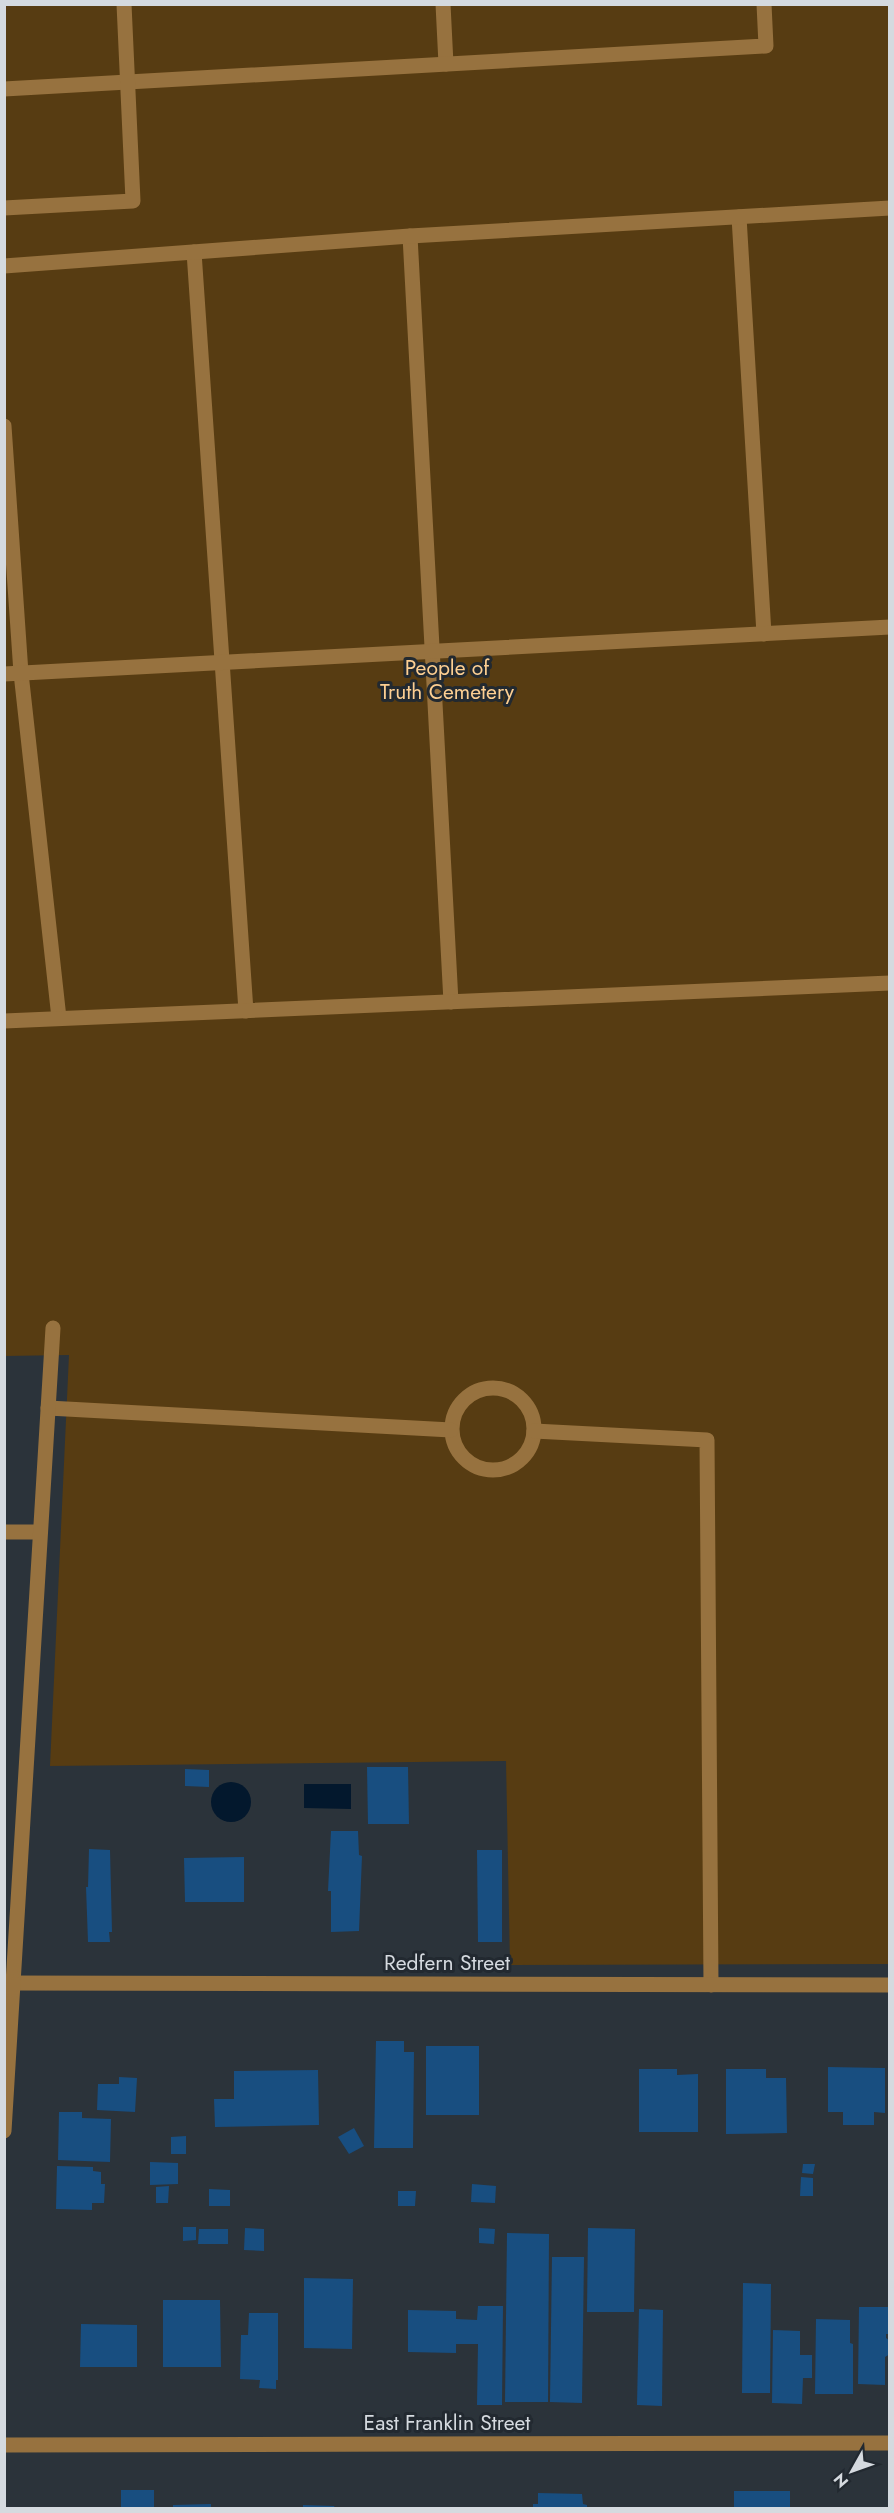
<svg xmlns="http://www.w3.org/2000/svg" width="894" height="2513" font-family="Jost,sans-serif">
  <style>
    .green { fill: #573c12 }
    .water { fill: #03182d }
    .building { fill: #184e80 }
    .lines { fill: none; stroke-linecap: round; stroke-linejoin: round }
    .minor { stroke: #97723f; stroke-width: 15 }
    .labels { text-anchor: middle; stroke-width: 6; stroke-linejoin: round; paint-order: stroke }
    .park-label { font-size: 21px; fill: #fdcf92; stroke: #222930 }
    .street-label { font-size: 21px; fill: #d5dadf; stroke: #222930 }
  </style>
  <rect width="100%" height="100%" fill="#2b333a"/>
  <!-- green -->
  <polygon class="green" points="4,5 889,5 889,1964 510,1965 506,1761 50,1766 69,1355 4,1356"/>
  <!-- water -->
  <g class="water">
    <circle cx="231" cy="1802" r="20"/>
    <polygon points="304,1784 351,1784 351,1809 304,1808"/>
  </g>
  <!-- building -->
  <g class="building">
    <polygon points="367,1767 408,1767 409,1824 368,1824"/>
    <polygon points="185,1769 209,1770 209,1787 185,1786"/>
    <polygon points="331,1831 358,1831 359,1855 362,1856 359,1931 331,1932 331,1891 328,1891"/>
    <polygon points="89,1849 110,1850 112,1932 109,1932 110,1942 88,1942 86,1887 88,1887"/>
    <polygon points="477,1850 502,1850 502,1942 478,1942"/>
    <polygon points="244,1857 244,1902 185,1902 184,1858"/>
    <polygon points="376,2041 404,2041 404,2052 414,2052 413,2148 374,2148"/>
    <rect x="426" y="2046" width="53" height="69"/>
    <polygon points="828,2067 885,2068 885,2113 874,2112 874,2125 843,2125 843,2112 828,2112"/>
    <polygon points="639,2069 677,2069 677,2075 698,2074 698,2132 639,2132"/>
    <polygon points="726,2069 766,2069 766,2078 786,2078 787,2133 726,2134"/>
    <polygon points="318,2070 319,2125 215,2127 214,2099 234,2099 234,2071"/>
    <polygon points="119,2077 137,2078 135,2112 97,2110 98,2084 119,2084"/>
    <polygon points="59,2112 82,2112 82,2118 111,2119 110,2162 58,2160"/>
    <polygon points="354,2128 364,2146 349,2154 338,2137"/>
    <polygon points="186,2136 186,2154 171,2154 171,2137"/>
    <polygon points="150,2162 178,2163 178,2184 150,2185"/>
    <polygon points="803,2164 815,2164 813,2174 802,2173"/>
    <polygon points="57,2166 93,2167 93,2171 101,2172 101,2184 105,2184 104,2203 92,2203 92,2210 56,2209"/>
    <polygon points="801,2177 813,2178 813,2196 800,2196"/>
    <polygon points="472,2184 496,2186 495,2203 471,2202"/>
    <polygon points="169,2186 168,2203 156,2203 156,2187"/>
    <polygon points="209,2189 230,2190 230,2206 209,2206"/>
    <polygon points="398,2191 416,2191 415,2206 398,2206"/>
    <polygon points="183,2227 196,2227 196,2240 183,2241"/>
    <polygon points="245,2228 264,2229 264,2251 244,2250"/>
    <polygon points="479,2228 495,2229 494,2244 479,2243"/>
    <polygon points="588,2228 635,2229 634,2312 587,2312"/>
    <polygon points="199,2229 228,2229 228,2244 198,2244"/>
    <polygon points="507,2233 549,2234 548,2402 505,2402"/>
    <polygon points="552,2257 584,2257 582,2403 550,2402"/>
    <polygon points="304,2278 353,2279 352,2349 304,2348"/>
    <polygon points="743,2283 771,2284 770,2393 742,2393"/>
    <polygon points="163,2300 220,2300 221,2367 163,2367"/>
    <polygon points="478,2306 503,2306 502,2405 477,2405 478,2344 456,2344 456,2353 408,2352 408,2310 456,2311 456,2319 477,2320"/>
    <polygon points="859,2307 890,2307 890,2334 886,2334 886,2338 890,2341 890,2354 885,2357 885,2385 858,2384"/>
    <polygon points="639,2309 663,2310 662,2406 637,2405"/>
    <polygon points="249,2313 278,2313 278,2380 276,2380 276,2389 259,2388 260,2380 240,2379 241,2335 248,2335"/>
    <polygon points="816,2319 850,2320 850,2343 853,2344 853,2394 815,2394"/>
    <polygon points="81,2324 137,2325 137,2367 80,2367"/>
    <polygon points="773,2330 800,2331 800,2355 812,2355 812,2378 803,2378 802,2404 772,2403"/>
    <rect x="121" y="2490" width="33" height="18"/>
    <rect x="734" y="2491" width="56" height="17"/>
    <polygon points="538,2493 582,2494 583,2504 587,2505 587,2508 533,2508 533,2504 538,2504"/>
    <polygon points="211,2504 211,2508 173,2508 173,2505"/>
    <polygon points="303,2505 334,2506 335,2508 303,2508"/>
  </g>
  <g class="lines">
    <!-- minor -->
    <g class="minor">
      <polyline points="443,4 446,64"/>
      <polyline points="4,89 766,46 764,4"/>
      <polyline points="4,208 133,201 124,4"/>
      <polyline points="739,217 764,634"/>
      <polyline points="410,236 451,1002"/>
      <polyline points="194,252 246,1011"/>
      <polyline points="4,266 410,236 890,208"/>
      <polyline points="4,426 21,673 59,1018"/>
      <polyline points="4,674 890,627"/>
      <polyline points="4,1021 890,983"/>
      <circle cx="493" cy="1429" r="41"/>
      <polyline points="48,1408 451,1430"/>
      <polyline points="534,1431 707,1440 711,1985"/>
      <polyline points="4,1532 40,1532"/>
      <polyline points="4,1983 890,1985"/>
      <polyline points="4,2131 53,1328"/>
      <polyline points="4,2445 890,2443"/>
    </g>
  </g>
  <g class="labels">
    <!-- park labels -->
    <g class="park-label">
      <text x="447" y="675">People of<tspan x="447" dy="24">Truth Cemetery</tspan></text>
    </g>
    <!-- street labels -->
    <g class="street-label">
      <text x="447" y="1970">Redfern Street</text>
      <text x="447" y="2430">East Franklin Street</text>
    </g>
  </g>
  <!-- border -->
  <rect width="894" height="2513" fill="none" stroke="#d5dadf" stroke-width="12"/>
  <!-- north arrow -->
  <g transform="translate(852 2471) rotate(230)" stroke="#222930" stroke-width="4.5" paint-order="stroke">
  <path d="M0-4.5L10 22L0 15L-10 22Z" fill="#d5dadf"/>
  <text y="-9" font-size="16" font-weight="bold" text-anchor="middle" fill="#d5dadf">N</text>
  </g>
</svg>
